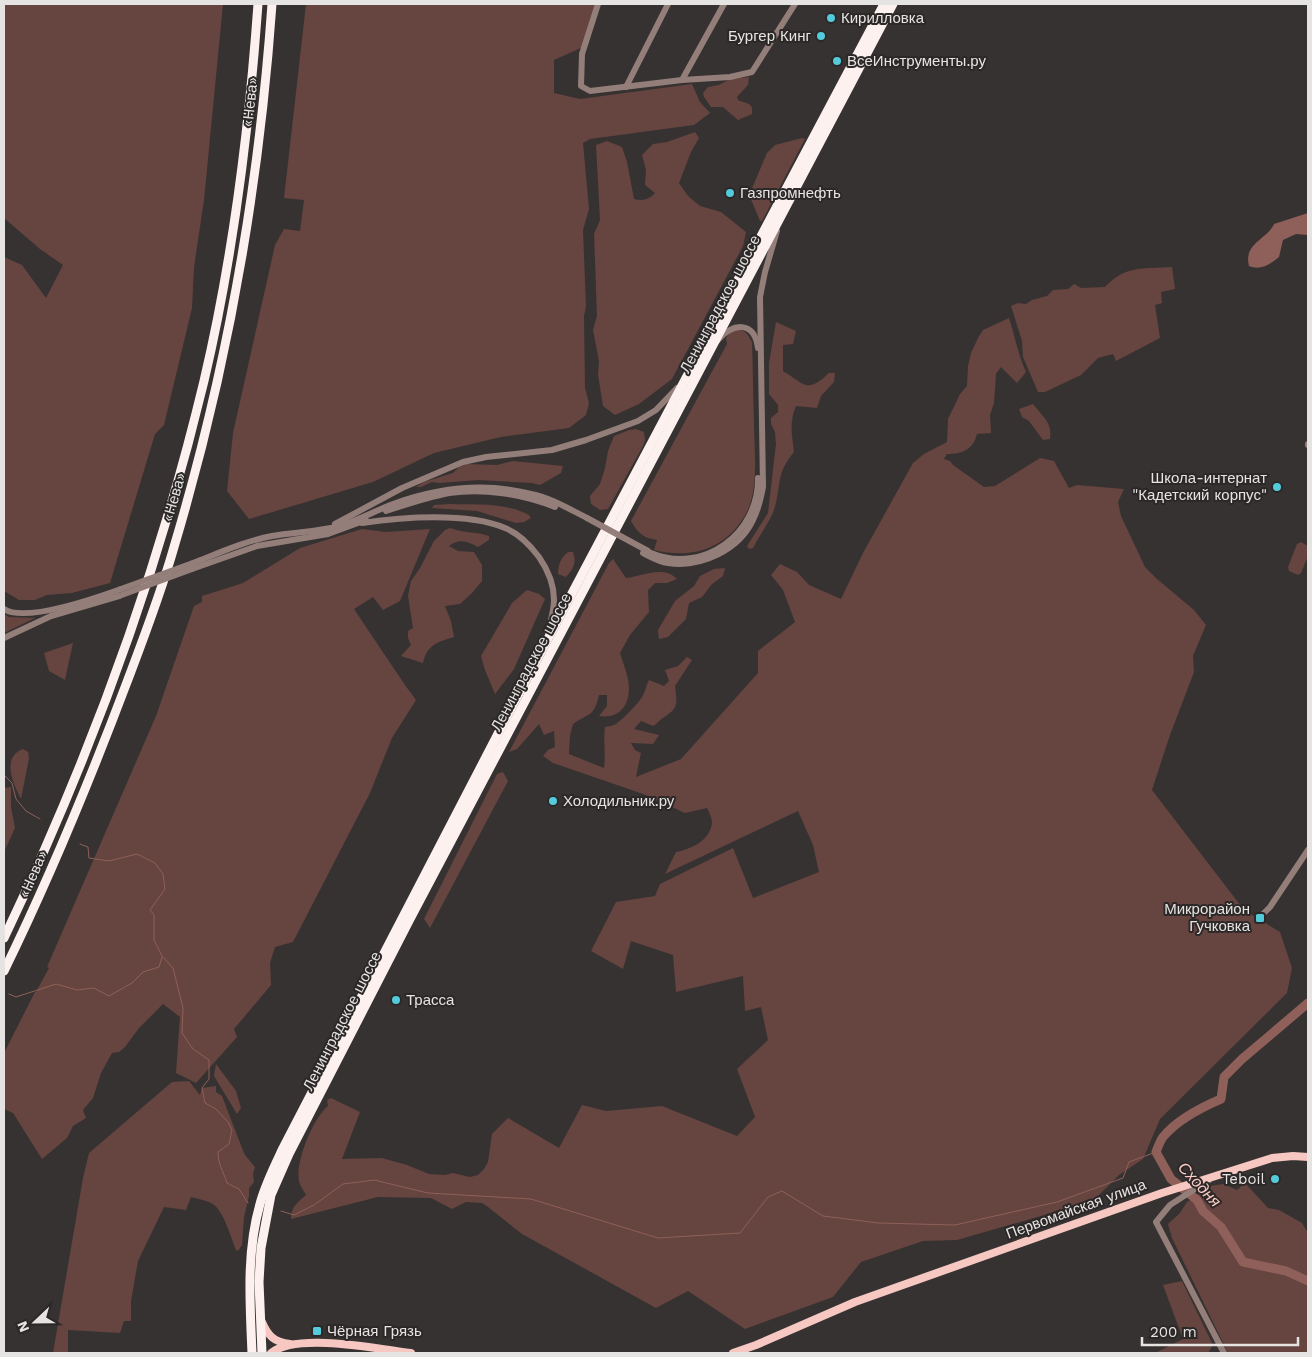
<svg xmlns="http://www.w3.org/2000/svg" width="1312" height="1357" font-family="'Work Sans',sans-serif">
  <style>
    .green { fill: #66443f }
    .water { fill: #8f6059 }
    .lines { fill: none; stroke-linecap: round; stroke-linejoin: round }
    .stream { stroke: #8f6059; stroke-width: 1 }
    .river { stroke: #8f6059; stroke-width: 9 }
    .minor { stroke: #947e7a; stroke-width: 6 }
    .major { stroke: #f6c8c1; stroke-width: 8 }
    .highway { stroke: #fdf1ef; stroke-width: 9 }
    .minor-bridge { stroke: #947e7a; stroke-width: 6 }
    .poi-dot { fill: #53cbdb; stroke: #2c2828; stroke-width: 2 }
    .labels { text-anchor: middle; stroke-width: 4; stroke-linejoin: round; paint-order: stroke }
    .poi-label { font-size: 15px; fill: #e6e3e3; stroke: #2c2828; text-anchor: start }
    .street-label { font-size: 15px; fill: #e6e3e3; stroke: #2c2828 }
    .water-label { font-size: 16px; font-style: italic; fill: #fbcbc4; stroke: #2c2828 }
  </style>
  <rect width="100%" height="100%" fill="#363232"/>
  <!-- green -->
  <g class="green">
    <polygon points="4,4 223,4 204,200 194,267 192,308 164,425 155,434 110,583 72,593 47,595 35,600 19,600 4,591 4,257 22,265 46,298 63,265 40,249 4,218"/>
    <polygon points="306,4 595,4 583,47 554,60 554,93 580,99 692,84 700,102 710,113 694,125 590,139 583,143 589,209 583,230 586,306 584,316 585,388 589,403 586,415 569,428 501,437 434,453 373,482 249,519 227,491 233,433 275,245 284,229 300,231 304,200 284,198"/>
    <path d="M749,77l-1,8 -11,12 1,3c8,4 16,2 14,14l-14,6 -15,-13h-12l-7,-10 -1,-4 5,-6 11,-2 11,-6z"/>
    <path d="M695,132l4,6 -8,14 -12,31 9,13 12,10 21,6 25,20 -3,14 -71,133 -33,25 -24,11 -12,-9 -5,-31 1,-14 -6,-31 4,-14 -3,-82 6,-14 -4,-75 11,-4 15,6 5,15 7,37c8,2 15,1 21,-6l-10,-8 1,-15 -4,-15 11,-11 14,-2z"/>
    <polygon points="802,138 805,139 762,221 760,221 750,197 750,193 767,153 775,145"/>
    <path d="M1172,267l3,22 -14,3 1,11 -7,2 5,33 -44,23 -3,-7 -15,4 -17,17 -36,17h-7l-15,-35 -1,-16 -11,-35 7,-3 8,1 6,-4 15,-4 6,-6 15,-1 6,-5 7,4 24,-1c20,-22 39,-18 67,-20z"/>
    <path d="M1009,318c6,18 9,37 17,54l-9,11 -16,-16 -5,7 -2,29 -4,12 1,18 -14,1c-4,16 -15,20 -30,20l-3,5 6,2 3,4 31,22 11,-1 45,-28 14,3 15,27 8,-3 47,4 -6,13 3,14 24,51 12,12 37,31 12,15 -13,31 1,16 -24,63 -18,55 92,120 36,22 12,36 -5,25 -127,126 -17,40 -24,16 -22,22 -56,19 -84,24 -34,1 -62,21 -28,35 -88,32 -57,-38 -32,17 -134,-74 -34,-27 -6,-4 -16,-1 -14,7 -21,-11 -53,-1 -87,22c0,-12 6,-16 15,-24 -2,-4 -6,-9 -7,-14 -4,-19 14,-63 29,-75l-1,-6 4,-2 29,14 -18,47 40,-1 25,7 22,9 16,1 8,-2 17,4 8,-2 6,-6 4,-7 4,-28 16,-16 51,30 23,-43 24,6 56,-5 75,30 18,-19 -18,-48 31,-29 -7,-33 -16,4 -2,-35 -67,16 -3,-37 -42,-14 -8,28 -32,-18 25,-49 39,-6 5,-12 73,-36 20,50 66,-26 -6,-27 -15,-34 -133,63 11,-22c15,-3 34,-11 36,-29 0,-5 -3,-11 -5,-15l-22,5 -39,-18 -93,-32 -10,-7 5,-6 7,-3 -1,-16 -10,4 -5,-11 -22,25 -8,3 100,-189 4,-4 13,19c17,-2 38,-13 51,1l-10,4h-12l-7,7 1,22 -19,23 -10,18c3,10 9,24 9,35 0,19 -11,31 -30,28l8,-10v-11h-8c-5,22 -10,18 -26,29l-3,12 -1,18 35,14c2,-14 -1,-27 1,-41 3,-1 8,-1 11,-3 6,-4 25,-23 27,-29 3,-5 3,-10 6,-15l15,6 5,-5 -4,-11 13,-4 9,-9 5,3 -17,26c2,18 4,22 -12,32 -4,2 -6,6 -10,8l-12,-5 -7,8 25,6 -6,9 -22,-1 4,7 6,3 -5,24 45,-18 77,-86v-22l37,-29 -12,-32 -12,-15 9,-11 17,8 12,13 32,14 22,-46 50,-90 11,-9 23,-12 1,-23 12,-25 7,-8 1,-20 3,-13 7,-15 5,-8z"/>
    <path d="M776,322l20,9 -3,13 -10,1v26c21,12 23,24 46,2h6l-1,9 -13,14 -4,12 -21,-2c-7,16 -4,29 -2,46 -19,23 -12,32 -20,58 -5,13 -15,26 -21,38l-4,1 -2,-3 21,-33 8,-69 -1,-12 -4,-8v-6l7,-6v-7l-9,-11v-31z"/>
    <path d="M737,329c9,1 11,6 15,13 1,27 1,54 2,81 0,28 6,69 -10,94 -20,33 -54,42 -90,33l3,-10c-14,-2 -19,-7 -26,-19l96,-177 -1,-6 5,-6z"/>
    <path d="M1033,404c9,12 20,19 17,35l-7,1 -14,-19 -7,-4 -3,-8z"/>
    <polygon points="636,429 644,432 645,440 643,446 608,509 600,510 591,504 590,496 600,484 605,468 608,451 614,436 629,430"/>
    <polygon points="513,461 563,466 561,473 540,485 532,483 478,480 440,483 432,482 421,487 416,487 424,482 453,473 459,467 466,464 497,465"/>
    <path d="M450,504c26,1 55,-2 79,11l2,3 -7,4 -8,1 -39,-12 -45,-3 2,-3z"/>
    <path d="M450,528c15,6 25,3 39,8v4l-11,7c-10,-6 -20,-9 -29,-1l9,5 16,1 8,13v16l-10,12 -12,11 -15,2 6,15 3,16c-17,5 -27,8 -31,26l-22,-7 10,-11 -3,-7v-7l5,-3 -5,-32 3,-15 9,-13 14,-27 11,-11z"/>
    <polygon points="362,529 386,532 430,529 400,601 383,610 373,597 354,609 405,685 416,700 392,738 370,793 293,942 275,947 270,963 271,985 234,1029 237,1037 196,1083 176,1073 180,1017 163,1004 139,1028 125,1047 119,1052 112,1053 101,1073 93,1098 83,1110 86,1118 73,1126 67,1138 42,1159 13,1113 4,1109 4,1053 35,992 36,992 49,968 47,967 156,716 194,606 202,602 202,596 243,583 300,548"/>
    <polygon points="1301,542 1308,546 1308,556 1301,573 1298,575 1289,571 1288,567 1297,544"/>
    <path d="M568,552h5c4,12 0,17 -7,25l-8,-3c0,-10 3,-16 10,-22z"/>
    <polygon points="725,568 723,576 712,584 702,597 689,603 686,619 668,637 659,639 658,630 675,601 694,586 700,576 714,569"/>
    <polygon points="527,590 539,594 545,599 514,669 495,694 485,670 481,656 512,603"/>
    <polygon points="4,614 9,617 35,618 4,633"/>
    <polygon points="73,643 65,680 49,671 44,653"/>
    <path d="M23,749l5,3 1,6 -8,41c-8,-15 -20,-42 2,-50z"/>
    <polygon points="503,772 508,781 430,928 424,919 497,774"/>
    <polygon points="11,787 11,807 15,828 4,852 4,788"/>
    <polygon points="216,1064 236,1091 241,1108 237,1114 214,1076"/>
    <path d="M189,1081l11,14 2,-7 14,-2v6l6,4 20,52 3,7 10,12 -2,7 1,8 -5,6v8l-5,21 -2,28 -4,6 -2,-1c-5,-12 -13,-42 -25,-47 -6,-3 -13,-4 -20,-6l-5,13 -22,-3 -26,54 -7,40v20h-7l-4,12 -52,-3v23h-15l30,-175 6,-25 83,-71z"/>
    <polygon points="1245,1183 1268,1208 1279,1210 1302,1223 1308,1233 1308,1353 1228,1353 1172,1238 1168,1224 1180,1213 1187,1202 1210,1186 1223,1184 1237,1190"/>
    <polygon points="1182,1281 1213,1345 1208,1353 1155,1353 1183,1339 1163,1285"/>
  </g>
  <!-- water -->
  <path class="water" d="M1308,213v22l-12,-1 -13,6 -4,17c-9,7 -18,14 -30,9 -6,-23 19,-27 25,-42z"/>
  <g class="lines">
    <!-- stream -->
    <g class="stream">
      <polyline points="4,775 12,783 16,799 26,811 40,819"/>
      <path d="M80,844l8,3 1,11 20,3 28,-7 18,9 8,11 2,15 -15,21 4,5v25l8,16 11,12 10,40 -1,25 11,16 16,11v19l-7,9 3,15 11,6 12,13 4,8 -3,14 -11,8c0,13 5,18 9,31l12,6 9,14"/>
      <polyline points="9,994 16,997 56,984 77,990 94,988 109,996 132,983 143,972 159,967 162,957"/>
      <polyline points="281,1211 294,1215 314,1205 343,1184 374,1180 428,1193 531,1199 658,1238 740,1233 768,1197 782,1191 823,1216 878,1223 955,1225 1057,1202 1123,1178 1129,1162 1156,1152"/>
    </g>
    <!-- river -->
    <path class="river" d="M1308,1003l-66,56 -18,18 -3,22c-21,9 -44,21 -58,38 -3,4 -5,10 -7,15l15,27 26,21 6,11 18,16 22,35 43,9 22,10"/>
    <!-- minor -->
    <g class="minor">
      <polyline points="598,4 582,54 581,86 590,91 682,80 724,4"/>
      <polyline points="682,80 730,77 752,72 795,4"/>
      <polyline points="626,87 668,4"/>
      <path d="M718,340c15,-17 36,-20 40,8"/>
      <polyline points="1308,444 1308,445"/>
      <path d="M386,511c21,-7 42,-14 63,-18 35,-5 73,1 106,14"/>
      <path d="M362,523c40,-6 106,-11 143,5 15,6 25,17 34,29 9,13 15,28 15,43 0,11 -4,23 -6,33"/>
      <polyline points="335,524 402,488 463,462 486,457 552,450 586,440 638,421 656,410 677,388"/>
      <path d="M643,553c8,4 16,9 25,10 33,5 71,-13 85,-43 5,-10 8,-22 10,-33l-3,-190 5,-25 12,-41"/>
      <path d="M651,553c53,22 108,-20 107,-75"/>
      <path d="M193,563c26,-10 52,-22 79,-27 22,-4 46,-4 68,-10 18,-6 35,-15 53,-22 44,-16 92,-22 138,-10 20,4 38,15 56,24"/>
      <polyline points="192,569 257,546 328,534 366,520"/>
      <path d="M4,609c21,14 92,-11 117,-20"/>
      <polyline points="4,638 51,616 119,596"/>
      <polyline points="1264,913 1270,907 1308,850"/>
      <polyline points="1209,1180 1170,1205 1156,1222 1224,1353"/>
    </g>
    <!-- major -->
    <g class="major">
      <path d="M262,1322c6,14 12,20 28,22"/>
      <path d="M271,1353c26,-21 108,-4 140,0"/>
      <polyline points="733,1353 756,1345 855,1302 1162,1193 1272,1158 1293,1156 1308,1157"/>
    </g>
    <!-- highway -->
    <g class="highway">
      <path d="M4,938c85,-178 154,-365 200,-557 29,-123 45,-251 54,-377"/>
      <path d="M4,971c46,-94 86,-191 123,-289 17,-45 34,-89 47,-135 53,-177 85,-358 98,-543"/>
      <path d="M252,1353c-2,-49 -6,-101 8,-149 5,-19 14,-36 22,-54l233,-449 369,-697"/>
      <polyline points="262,1353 259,1282 261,1248 271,1195 289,1154 410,919 893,4"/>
    </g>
    <!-- minor-bridge -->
    <g class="minor-bridge">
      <polyline points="587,518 648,551"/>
      <polyline points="121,589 193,563"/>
      <polyline points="119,596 192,569"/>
    </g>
  </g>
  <!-- markers -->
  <g class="poi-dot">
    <circle cx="831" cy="18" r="5"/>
    <circle cx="821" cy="36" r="5"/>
    <circle cx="837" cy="61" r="5"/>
    <circle cx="730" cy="193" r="5"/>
    <circle cx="1277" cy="487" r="5"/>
    <circle cx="553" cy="801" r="5"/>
    <rect x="1255" y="913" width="10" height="10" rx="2.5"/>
    <circle cx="396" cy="1000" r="5"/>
    <circle cx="1275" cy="1179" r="5"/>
    <rect x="312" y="1326" width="10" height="10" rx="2.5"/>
  </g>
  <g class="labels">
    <!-- poi labels -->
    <g class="poi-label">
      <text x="841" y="23">Кирилловка</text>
      <text x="811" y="41" text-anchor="end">Бургер Кинг</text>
      <text x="847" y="66">ВсеИнструменты.ру</text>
      <text x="740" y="198">Газпромнефть</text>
      <text x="1267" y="483" text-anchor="end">Школа-интернат<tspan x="1267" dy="17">"Кадетский корпус"</tspan></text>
      <text x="563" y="806">Холодильник.ру</text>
      <text x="1250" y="914" text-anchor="end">Микрорайон<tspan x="1250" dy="17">Гучковка</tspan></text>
      <text x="406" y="1005">Трасса</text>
      <text x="1265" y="1184" text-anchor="end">Teboil</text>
      <text x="327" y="1336">Чёрная Грязь</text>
    </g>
    <!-- street labels -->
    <g class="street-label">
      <text transform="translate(250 102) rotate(-84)" y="5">«Нева»</text>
      <text transform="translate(720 304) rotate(-62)" y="5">Ленинградское шоссе</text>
      <text transform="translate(174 497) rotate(-74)" y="5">«Нева»</text>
      <text transform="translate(531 662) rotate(-62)" y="5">Ленинградское шоссе</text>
      <text transform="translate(33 874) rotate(-66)" y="5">«Нева»</text>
      <text transform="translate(342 1021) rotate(-63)" y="5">Ленинградское шоссе</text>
      <text transform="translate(1076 1209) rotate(-20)" y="5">Первомайская улица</text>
    </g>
    <!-- water labels -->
    <g class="water-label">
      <text transform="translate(1200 1184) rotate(47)" y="6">Сходня</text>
    </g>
  </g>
  <!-- border -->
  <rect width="1312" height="1357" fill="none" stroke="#e6e3e3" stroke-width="10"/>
  <!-- north arrow -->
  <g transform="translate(35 1322) rotate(248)" stroke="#2c2828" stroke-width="4" paint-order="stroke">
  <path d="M0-4L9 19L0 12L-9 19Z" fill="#e6e3e3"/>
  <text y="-8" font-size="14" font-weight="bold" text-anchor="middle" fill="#e6e3e3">N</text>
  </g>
  <!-- scale -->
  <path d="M1142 1337v8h156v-8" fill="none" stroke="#e6e3e3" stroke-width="2.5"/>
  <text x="1150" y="1337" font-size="15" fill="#e6e3e3" stroke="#2c2828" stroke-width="4" paint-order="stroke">200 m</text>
</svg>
